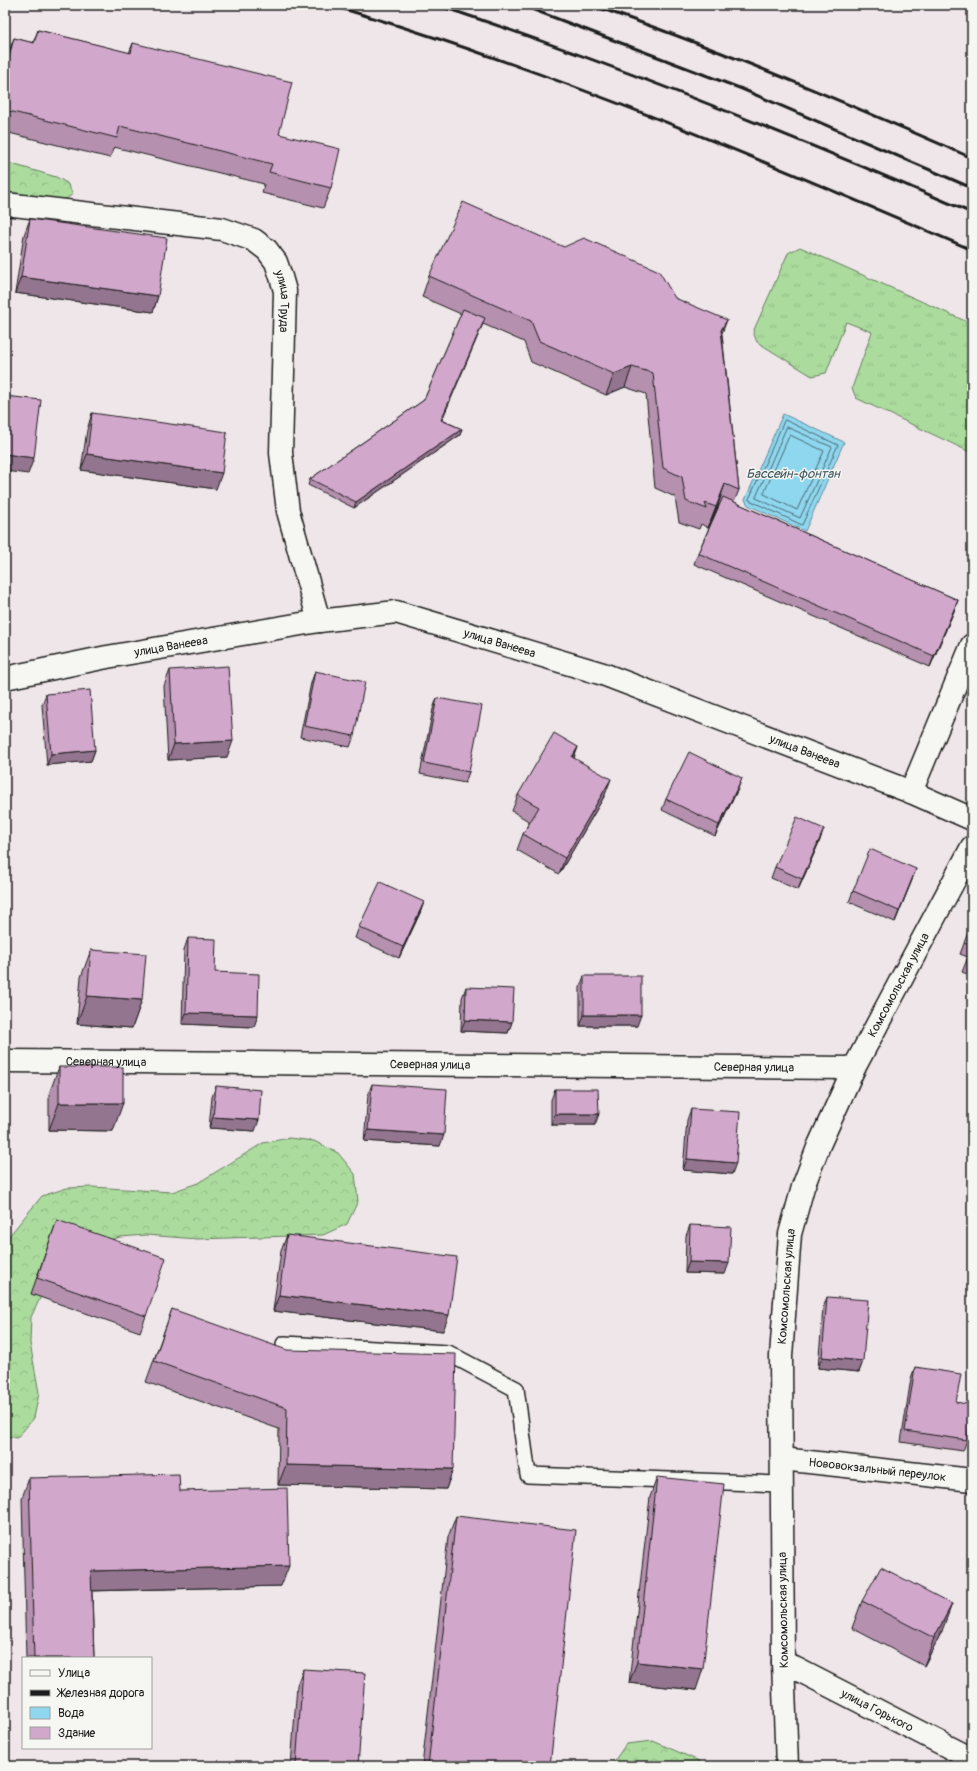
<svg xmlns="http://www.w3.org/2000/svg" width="977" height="1771" font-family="Pangolin,sans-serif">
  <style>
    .grass { fill: url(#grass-tufts); stroke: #647c5c }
    .forest { fill: url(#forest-crowns); stroke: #647c5c }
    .water { fill: #8ed7ef; stroke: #608c9b }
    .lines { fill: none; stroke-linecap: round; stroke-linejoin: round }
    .shore { stroke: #4a6770; stroke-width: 1 }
    .service-casing { stroke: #1c1c1c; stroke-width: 18 }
    .minor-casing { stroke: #1c1c1c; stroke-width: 25 }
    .tertiary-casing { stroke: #1c1c1c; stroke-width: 25 }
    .service { stroke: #f6f6f2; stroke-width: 15 }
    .minor { stroke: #f6f6f2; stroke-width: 22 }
    .tertiary { stroke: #f6f6f2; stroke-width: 22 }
    .rail { stroke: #1c1c1c; stroke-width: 3 }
    .wall { fill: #b590af; stroke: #1c1c1c }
    .shaded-wall { fill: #93758f; stroke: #1c1c1c }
    .building { fill: #d2a7cc; stroke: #1c1c1c }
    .labels { text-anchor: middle; stroke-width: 3; stroke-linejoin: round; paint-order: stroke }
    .street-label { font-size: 12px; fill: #1c1c1c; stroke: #f6f6f2 }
    .water-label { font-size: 13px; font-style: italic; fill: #3e545b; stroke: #f6f6f2 }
  </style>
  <defs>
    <pattern id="grass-tufts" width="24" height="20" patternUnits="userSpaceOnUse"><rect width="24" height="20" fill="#abdc9d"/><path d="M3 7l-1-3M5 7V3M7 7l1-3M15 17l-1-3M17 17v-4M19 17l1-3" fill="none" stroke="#93bc87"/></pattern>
    <pattern id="forest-crowns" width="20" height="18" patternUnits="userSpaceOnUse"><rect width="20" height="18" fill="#abdc9d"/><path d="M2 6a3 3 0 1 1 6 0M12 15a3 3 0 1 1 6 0" fill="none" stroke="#93bc87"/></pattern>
  </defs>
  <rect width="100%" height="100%" fill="#efe6ea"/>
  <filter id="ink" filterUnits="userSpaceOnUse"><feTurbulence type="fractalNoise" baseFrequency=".025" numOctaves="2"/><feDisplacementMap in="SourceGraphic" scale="8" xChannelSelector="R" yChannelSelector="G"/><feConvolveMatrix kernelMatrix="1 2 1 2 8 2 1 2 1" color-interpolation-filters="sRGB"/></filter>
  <g filter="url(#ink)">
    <!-- grass -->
    <polygon class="grass" points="800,247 972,324 972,453 856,398 852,388 872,332 846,322 826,373 812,376 757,342 753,332 788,253"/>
    <!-- forest -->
    <g class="forest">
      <polygon points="5,162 56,177 67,183 73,194 63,201 5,194"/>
      <polygon points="289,1138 314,1141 338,1153 355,1174 358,1201 347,1224 323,1235 197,1239 146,1235 120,1237 70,1253 53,1271 31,1317 30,1343 39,1393 34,1418 17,1438 5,1436 5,1243 9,1236 42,1196 67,1188 92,1187 172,1192 198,1183 263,1143"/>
      <polygon points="653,1741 699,1761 704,1766 611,1766 626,1744"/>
    </g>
    <!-- water -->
    <polygon class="water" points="783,414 844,442 805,531 748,505 745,500"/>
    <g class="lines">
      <!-- shore -->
      <g class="shore">
        <polygon points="785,420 838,445 802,525 749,500"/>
        <polygon points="787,427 832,447 800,518 756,498"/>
        <polygon points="790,435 824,451 797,510 764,494"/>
      </g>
      <defs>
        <polyline id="service" points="284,1344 448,1353 516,1389 528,1475 781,1484"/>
        <g id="minor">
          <path id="s1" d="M5,204l217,25 32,11 13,10 9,12 5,15 4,14 -4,162 7,58 31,110"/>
          <path id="s2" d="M5,678l102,-21 212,-36 77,-9 207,62 308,118 61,27"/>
          <polyline points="911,792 972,645"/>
          <path id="s3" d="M5,1061l849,7"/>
          <path id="s4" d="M782,1459l190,21"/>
          <path id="s5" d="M783,1662l189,97"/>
        </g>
        <g id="tertiary">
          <path id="s6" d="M787,1766l-4,-104 -2,-306 9,-122 13,-47 16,-42 35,-77 118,-221"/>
        </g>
      </defs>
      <!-- service casing -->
      <use href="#service" class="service-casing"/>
      <!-- minor casing -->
      <use href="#minor" class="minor-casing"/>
      <!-- tertiary casing -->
      <use href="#tertiary" class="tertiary-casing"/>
      <!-- service -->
      <use href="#service" class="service"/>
      <!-- minor -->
      <use href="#minor" class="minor"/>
      <!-- tertiary -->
      <use href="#tertiary" class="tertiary"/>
      <!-- rail -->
      <g class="rail">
        <path d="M330,5c220,64 432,155 642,245"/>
        <path d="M437,5c181,60 359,132 535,208"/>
        <polyline points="521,5 742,89 972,188"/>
        <path d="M591,5c129,44 256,98 381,153"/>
      </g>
    </g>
    <!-- wall -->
    <g class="wall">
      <polygon points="38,30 129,53 133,43 279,134 331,188 323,208 262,193 264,184 114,147 110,158 5,132 5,63 6,58 14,38 33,43"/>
      <polygon points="30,219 158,296 153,312 15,293 24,235"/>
      <polygon points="429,276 675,298 722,334 739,490 734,502 958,600 954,611 930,667 694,564 698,553 719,505 718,505 708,528 701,524 699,529 679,522 675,497 655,488 646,394 625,387 606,395 531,362 524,342 483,324 442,420 462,429 460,435 354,508 308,485 310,479 424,400 461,314 422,297"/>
      <polygon points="92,413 216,489 81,470 87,430"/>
      <polygon points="170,670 227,757 168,760 164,686"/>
      <polygon points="315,671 354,736 350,747 300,737 311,683"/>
      <polygon points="46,694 95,750 91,761 47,765 42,705"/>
      <polygon points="437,698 469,772 465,783 420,774 433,709"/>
      <polygon points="578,747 574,758 605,795 559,874 517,850 523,834 530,822 512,811 518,795"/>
      <polygon points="738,789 715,836 662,810 666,799"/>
      <polygon points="820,840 798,890 771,878 775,867"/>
      <polygon points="912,880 895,922 849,902 853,891"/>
      <polygon points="424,902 420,913 399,958 355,938 359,927"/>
      <polygon points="972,923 972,976 962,972 968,957 960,954"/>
      <polygon points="188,938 215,972 254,1027 182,1024 184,950"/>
      <polygon points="91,950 142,1000 132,1028 77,1024 81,977"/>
      <polygon points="584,976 637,1026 580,1026 580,987"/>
      <polygon points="466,987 512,1022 508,1033 461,1031 462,998"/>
      <polygon points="59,1067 113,1131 49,1130 49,1094"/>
      <polygon points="372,1084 440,1146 364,1141 368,1095"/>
      <polygon points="216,1086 255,1131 209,1128 212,1097"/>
      <polygon points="555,1089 595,1125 551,1125 551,1100"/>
      <polygon points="691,1109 732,1174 683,1170 687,1120"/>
      <polygon points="57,1220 146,1316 140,1332 31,1294"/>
      <polygon points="690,1225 725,1274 685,1273 686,1236"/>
      <polygon points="287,1235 443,1331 273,1311 281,1251"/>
      <polygon points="827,1297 863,1361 859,1372 818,1368 823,1308"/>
      <polygon points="172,1309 453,1469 446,1489 278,1485 279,1429 146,1382"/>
      <polygon points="915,1367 956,1402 967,1440 963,1451 901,1442 911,1378"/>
      <polygon points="657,1477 696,1690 629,1683 650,1497"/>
      <polygon points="29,1478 180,1491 281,1586 92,1591 94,1658 26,1658 22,1498"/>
      <polygon points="456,1516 550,1766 422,1766 448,1537"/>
      <polygon points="862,1601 942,1631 924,1666 852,1628"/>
      <polygon points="303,1669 358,1766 291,1766 297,1685"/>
    </g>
    <!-- shaded-wall -->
    <g class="shaded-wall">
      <polygon points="21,277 158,296 153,312 15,293"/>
      <polygon points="727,320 719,341 721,330"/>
      <polygon points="632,367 625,387 606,395 614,374"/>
      <polygon points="462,429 460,435 354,508 356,502"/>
      <polygon points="5,454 34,458 28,474 5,471"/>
      <polygon points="87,454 222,473 216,489 81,470"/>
      <polygon points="725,484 718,505 708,528 716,507"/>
      <polygon points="958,600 954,611 930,667 934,656"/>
      <polygon points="233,741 227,757 168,760 174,744"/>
      <polygon points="578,747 572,763 572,757"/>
      <polygon points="95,750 91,761 47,765 51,754"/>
      <polygon points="742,778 738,789 715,836 719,825"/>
      <polygon points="611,779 605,795 559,874 565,858"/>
      <polygon points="824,829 820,840 798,890 802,879"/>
      <polygon points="916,869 912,880 895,922 899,911"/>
      <polygon points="424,902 420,913 399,958 403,947"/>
      <polygon points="87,996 142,1000 132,1028 77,1024"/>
      <polygon points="186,1013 258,1015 254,1027 182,1024"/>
      <polygon points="584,1015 641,1015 637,1026 580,1026"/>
      <polygon points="465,1020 512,1022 508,1033 461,1031"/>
      <polygon points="59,1103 123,1103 113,1131 49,1130"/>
      <polygon points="555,1114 599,1114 595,1125 551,1125"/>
      <polygon points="213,1117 259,1120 255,1131 209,1128"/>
      <polygon points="368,1130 444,1135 440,1146 364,1141"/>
      <polygon points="687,1159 736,1163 732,1174 683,1170"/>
      <polygon points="689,1262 729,1263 725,1274 685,1273"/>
      <polygon points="279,1295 449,1315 443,1331 273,1311"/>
      <polygon points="822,1357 863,1361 859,1372 818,1368"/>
      <polygon points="286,1465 453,1469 446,1489 278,1485"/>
      <polygon points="289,1566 281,1586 84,1591 91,1571"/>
      <polygon points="952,1604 942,1631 924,1666 934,1638"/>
      <polygon points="637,1662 703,1669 696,1690 629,1683"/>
    </g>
    <!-- building -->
    <g class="building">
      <polygon points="38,30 131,53 133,43 292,82 279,134 340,149 331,188 269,172 272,164 120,126 117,138 5,110 5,72 14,38 34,43"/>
      <polygon points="463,202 564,247 584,238 659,271 675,298 727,320 721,330 739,490 725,484 716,507 705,503 707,509 686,501 682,477 663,468 653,373 632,367 614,374 539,341 531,321 429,276"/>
      <polygon points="30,219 167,238 158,296 21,277"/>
      <polygon points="463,309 485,318 441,420 462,429 356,502 310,479 424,400"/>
      <polygon points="5,396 41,400 34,458 5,454"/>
      <polygon points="92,413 227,432 222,473 87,454"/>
      <polygon points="723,497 958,600 934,656 698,553"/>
      <polygon points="228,666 233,741 174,744 170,670"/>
      <polygon points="315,671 365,682 354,736 304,726"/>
      <polygon points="90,690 95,750 51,754 46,694"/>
      <polygon points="437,698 482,706 469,772 424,763"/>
      <polygon points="554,733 578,747 572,757 611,779 565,858 523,834 539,807 518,795"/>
      <polygon points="689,752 742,778 719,825 666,799"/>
      <polygon points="797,817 824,829 802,879 775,867"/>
      <polygon points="870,849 916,869 899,911 853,891"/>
      <polygon points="380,882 424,902 403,947 359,927"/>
      <polygon points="972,923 972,946 964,943"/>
      <polygon points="188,938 216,939 215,972 259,974 258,1015 186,1013"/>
      <polygon points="972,948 972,963 967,961"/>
      <polygon points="91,950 146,954 142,1000 87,996"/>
      <rect x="584" y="976" width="57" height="39"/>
      <polygon points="466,987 514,989 512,1022 465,1020"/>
      <rect x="59" y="1067" width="64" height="36"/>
      <polygon points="372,1084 447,1089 444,1135 368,1130"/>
      <polygon points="216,1086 261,1090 259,1120 213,1117"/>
      <polygon points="555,1089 598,1089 599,1114 555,1114"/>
      <polygon points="691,1109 740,1112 736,1163 687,1159"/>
      <polygon points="57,1220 166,1258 146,1316 37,1278"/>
      <polygon points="690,1225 731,1227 729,1263 689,1262"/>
      <polygon points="287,1235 457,1257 449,1315 279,1295"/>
      <polygon points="827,1297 868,1300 863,1361 822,1357"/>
      <polygon points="172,1309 287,1350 456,1354 453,1469 286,1465 287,1408 154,1361"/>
      <polygon points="915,1367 961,1374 956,1402 972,1405 967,1440 905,1431"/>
      <polygon points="179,1474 180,1491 287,1488 289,1566 91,1571 94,1658 34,1658 29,1478"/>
      <polygon points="657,1477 724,1484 703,1669 637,1662"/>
      <polygon points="456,1516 576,1530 550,1766 428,1766"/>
      <polygon points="881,1567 952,1604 934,1638 862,1601"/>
      <polygon points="303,1669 365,1673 358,1766 296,1766"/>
    </g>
  </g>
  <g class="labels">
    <!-- street labels -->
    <g class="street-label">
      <text dy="4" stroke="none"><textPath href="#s1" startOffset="324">улица Труда</textPath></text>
      <text dy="4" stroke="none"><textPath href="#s2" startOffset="505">улица Ванеева</textPath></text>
      <text dy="4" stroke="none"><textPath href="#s2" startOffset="169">улица Ванеева</textPath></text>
      <text dy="4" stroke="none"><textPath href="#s2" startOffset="829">улица Ванеева</textPath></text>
      <text dy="4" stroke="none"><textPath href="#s6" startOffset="805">Комсомольская улица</textPath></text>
      <text dy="4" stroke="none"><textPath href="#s3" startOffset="101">Северная улица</textPath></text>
      <text dy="4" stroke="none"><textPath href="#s3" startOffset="425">Северная улица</textPath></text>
      <text dy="4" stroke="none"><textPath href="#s3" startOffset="749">Северная улица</textPath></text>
      <text dy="4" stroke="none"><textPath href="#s6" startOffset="480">Комсомольская улица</textPath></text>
      <text dy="4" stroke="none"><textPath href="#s4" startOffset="96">Нововокзальный переулок</textPath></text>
      <text transform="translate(783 1610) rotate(-91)" y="4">Комсомольская улица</text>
      <text dy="4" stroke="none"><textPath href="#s5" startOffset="106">улица Горького</textPath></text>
    </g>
    <!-- water labels -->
    <g class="water-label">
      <text x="793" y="478">Бассейн-фонтан</text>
    </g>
  </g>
  <!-- margin -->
  <rect width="977" height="1771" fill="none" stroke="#f6f6f2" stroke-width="20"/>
  <rect x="10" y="10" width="957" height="1751" fill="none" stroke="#1c1c1c" stroke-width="1.5" filter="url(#ink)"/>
  <!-- legend -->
  <rect x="22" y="1657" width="130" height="92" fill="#f6f6f2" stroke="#9f9f9c"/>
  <rect x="30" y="1670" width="20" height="6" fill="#f6f6f2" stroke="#9f9f9c"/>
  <text x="58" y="1677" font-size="12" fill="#1c1c1c">Улица</text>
  <rect x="30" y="1690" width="20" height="6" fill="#1c1c1c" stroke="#9f9f9c"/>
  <text x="58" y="1697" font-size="12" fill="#1c1c1c">Железная дорога</text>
  <rect x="30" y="1707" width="20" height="12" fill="#8ed7ef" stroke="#9f9f9c"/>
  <text x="58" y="1717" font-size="12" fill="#1c1c1c">Вода</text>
  <rect x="30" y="1727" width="20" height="12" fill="#d2a7cc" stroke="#9f9f9c"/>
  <text x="58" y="1737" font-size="12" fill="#1c1c1c">Здание</text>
</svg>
